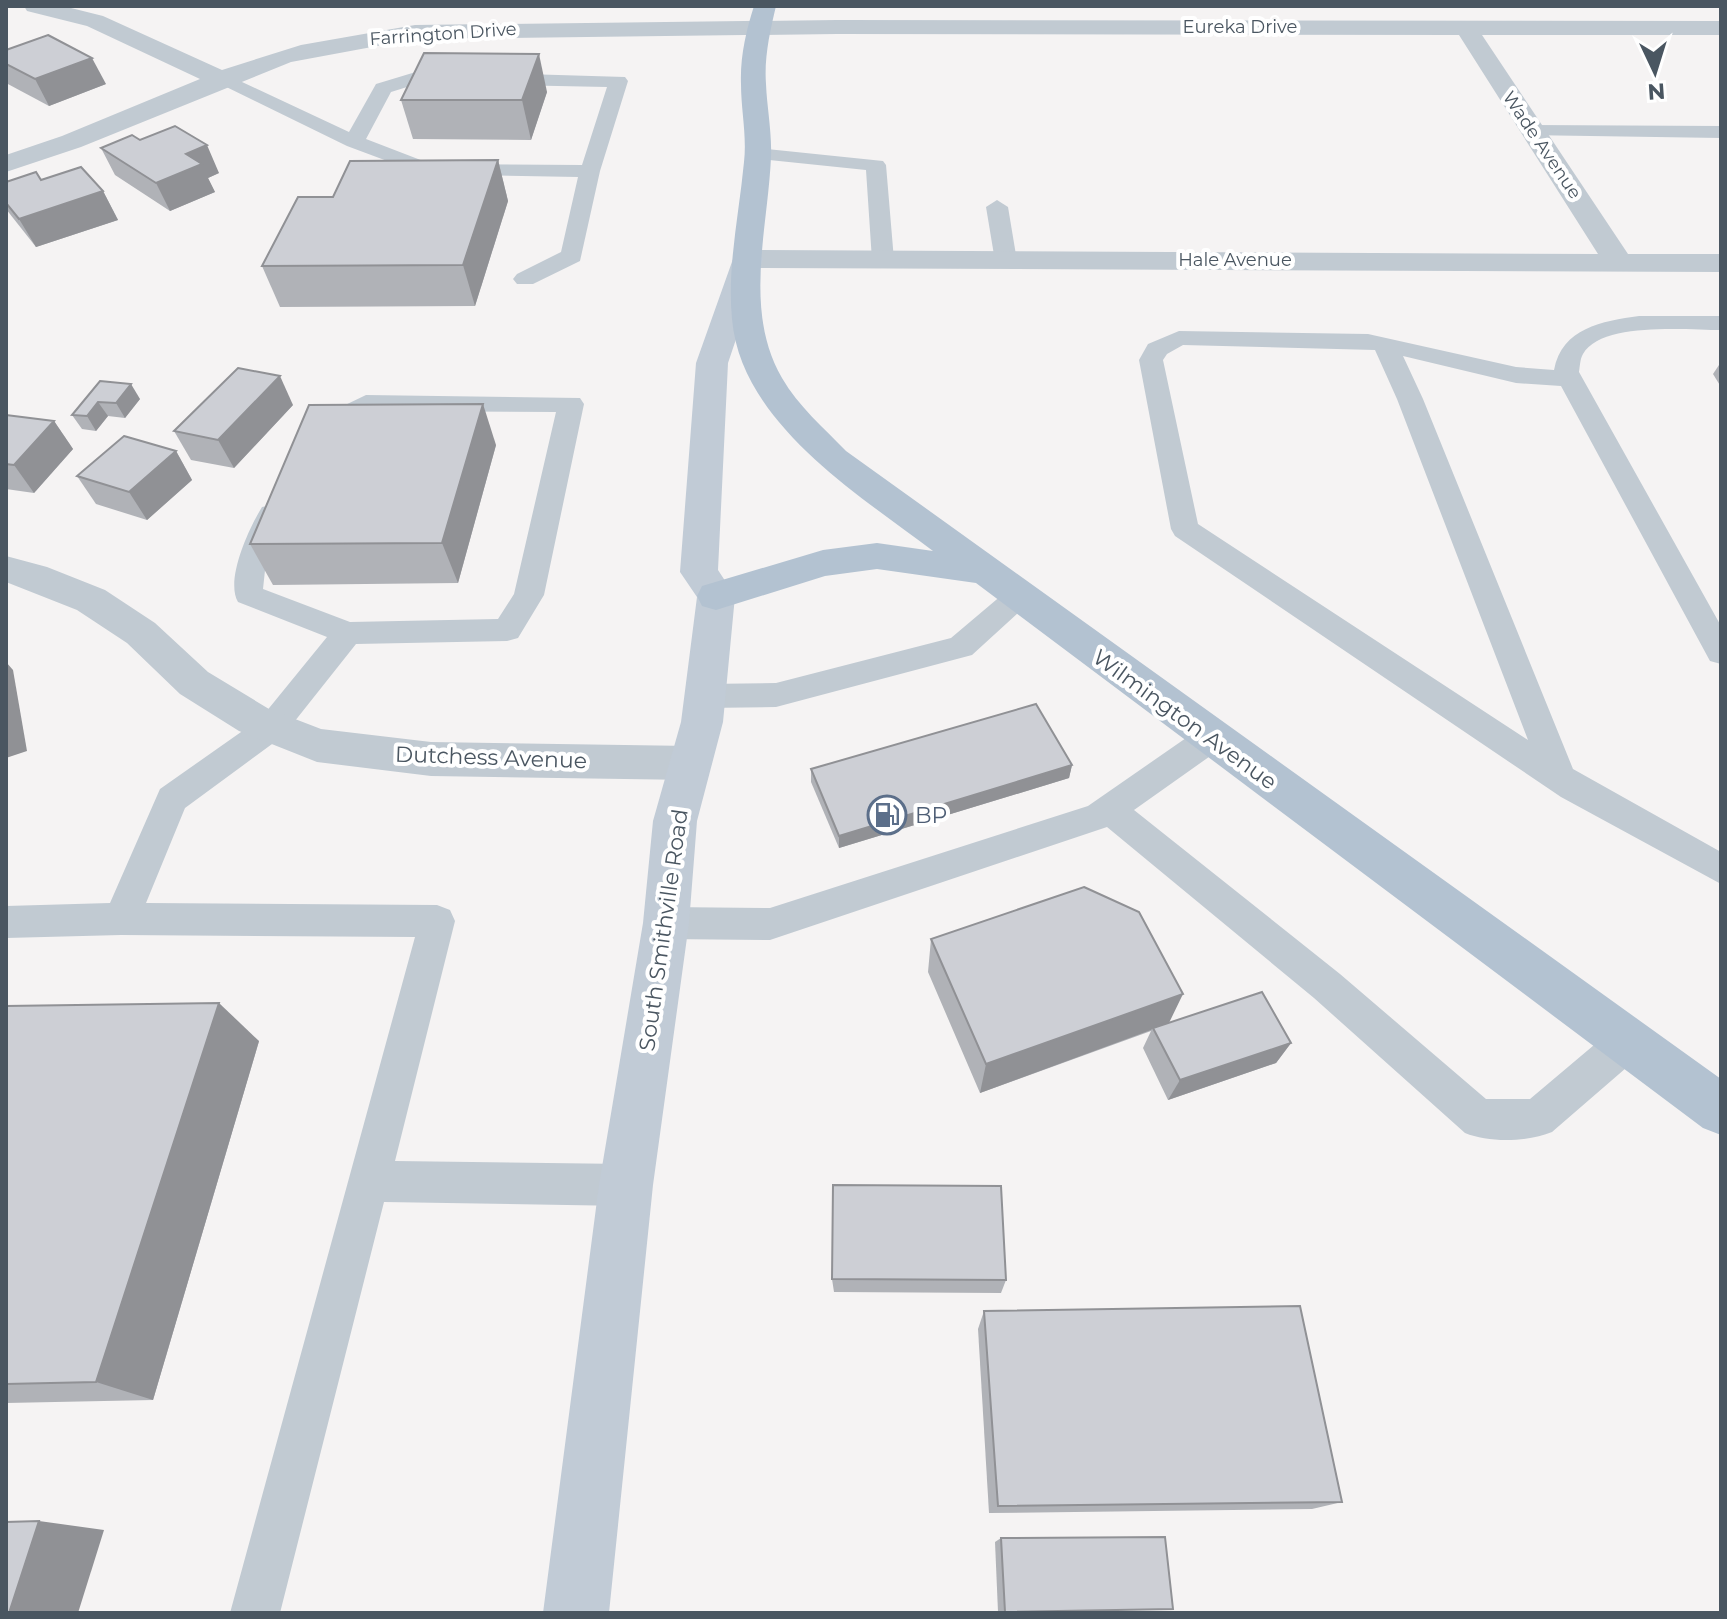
<svg xmlns="http://www.w3.org/2000/svg" width="1727" height="1619" font-family="Montserrat,sans-serif">
  <style>
    .lines { fill: none; stroke-linecap: round; stroke-linejoin: round }
    .lane { fill: #c1cad2; fill-rule: evenodd }
    .street { fill: #c1cad2; fill-rule: evenodd }
    .secondary { fill: #c1cbd6; fill-rule: evenodd }
    .primary { fill: #b3c2d1; fill-rule: evenodd }
    .wall { fill: #b0b2b7 }
    .shaded-wall { fill: #909195 }
    .building { fill: #cdcfd5; stroke: #909195; stroke-width: 2 }
    .labels { text-anchor: middle; stroke-width: 8; stroke-linejoin: round; paint-order: stroke }
    .far-street-label { font-size: 18px; fill: #4a5661; stroke: #fff }
    .street-label { font-size: 22px; fill: #4a5661; stroke: #fff }
    .service-label { font-size: 22px; fill: #4e5e75; stroke: #fff; text-anchor: start }
  </style>
  <rect width="100%" height="100%" fill="#f5f3f3"/>
  <g class="lines">
    <!-- lane -->
    <g class="lane">
      <path d="M419,71l206,6 3,4 -28,90 -20,90 -47,23h-16l-4,-5 4,-5 44,-22 17,-75 -156,-3 -75,-28 -137,-67 3,-4h14l122,57 27,-48zM420,83l187,4 -25,78 -151,-1 -65,-25 25,-47z"/>
      <polygon points="1532,125 1721,126 1721,138 1525,135 1522,131"/>
      <polygon points="758,148 883,161 886,165 894,260 891,265 875,265 872,260 866,170 751,158 748,154"/>
      <polygon points="997,200 1008,207 1017,261 1014,266 998,266 995,261 986,207"/>
      <path d="M1639,316h82v14c-32,0 -120,-9 -138,24 -3,5 -3,12 -4,18l142,254v38l-11,-3 -149,-275 -45,-3 -113,-27 20,43 150,370 148,83v32l-160,-87 -386,-261 -4,-7 -32,-169 9,-16 31,-13 189,3 148,33 38,3c8,-42 48,-49 85,-54zM1183,345l192,5 22,49 131,341 -330,-216 -35,-164 4,-6z"/>
      <path d="M366,395l214,3 4,6 -40,191 -26,43 -11,3 -151,3 -73,92 -98,72 -39,95 291,2 13,5 5,11 -60,240 231,3 15,6 6,15 -6,15 -15,6 -242,-4 -104,411h-50l185,-676 -294,-2 -115,3v-32l104,-3 50,-114 101,-71 66,-81 -89,-35c-13,-22 11,-74 24,-95l10,-2 10,2 4,7 -20,47 -3,28 87,33 148,-3 16,-25 42,-182 -185,-1 -48,23 -9,-2 -4,-6 4,-6z"/>
      <polygon points="1019,585 1029,589 1034,596 1029,603 972,655 776,707 704,708 693,705 688,696 693,687 704,684 776,683 951,638 1009,589"/>
      <path d="M1211,725l12,4 4,9 -4,9 -89,63 206,164 146,125h44l83,-70 14,-5 14,5 5,13 -5,13 -89,77c-24,10 -63,11 -87,1l-151,-135 -207,-171 -337,113 -104,-1 -13,-5 -5,-11 5,-11 13,-5 104,1 318,-102 111,-77z"/>
    </g>
    <!-- street -->
    <g class="street">
      <polygon points="24,6 63,6 103,16 222,70 301,45 415,25 837,20 1721,21 1721,35 1482,35 1628,254 1721,254 1721,272 748,268 738,265 733,259 738,253 748,250 1598,254 1459,35 837,34 415,39 291,62 81,147 6,172 6,155 62,136 200,79 87,26 27,11"/>
      <polygon points="6,556 47,567 105,590 155,623 208,672 269,709 321,729 431,742 691,746 706,751 712,763 706,775 691,780 431,776 317,762 239,731 180,694 127,643 77,610 6,582"/>
    </g>
    <!-- secondary -->
    <polygon class="secondary" points="748,250 758,253 763,259 728,363 718,570 735,596 723,722 697,821 689,923 653,1185 609,1613 543,1613 599,1185 643,923 653,821 681,722 697,597 680,572 696,363 733,259 738,253"/>
    <!-- primary -->
    <path class="primary" d="M754,6h22c-6,25 -12,52 -10,78 1,24 6,48 5,73 -3,72 -28,154 11,221 16,28 42,50 64,73l875,628v56l-18,-7 -727,-545 -99,-14 -52,7 -109,34 -14,-4 -5,-10 5,-10 121,-36 54,-7 56,8c-75,-57 -192,-128 -201,-232 -5,-52 7,-104 12,-157 3,-26 -3,-52 -3,-78 -1,-27 5,-53 13,-78z"/>
  </g>
  <!-- wall -->
  <g class="wall">
    <polygon points="6,50 106,84 49,106 6,83"/>
    <polygon points="547,92 531,140 413,139 401,100"/>
    <polygon points="140,140 219,173 208,178 215,192 170,211 115,175 101,148"/>
    <polygon points="498,160 508,201 475,306 280,307 262,266 333,197"/>
    <polygon points="41,180 103,191 118,220 36,247 6,209 6,182"/>
    <polygon points="1721,362 1721,387 1713,374"/>
    <polygon points="100,381 140,399 125,418 108,416 96,431 82,429 72,415"/>
    <polygon points="293,405 234,468 191,460 174,431"/>
    <polygon points="6,415 54,421 73,449 34,493 6,489"/>
    <polygon points="496,445 458,583 273,585 250,544"/>
    <polygon points="176,451 192,480 147,520 96,504 77,476"/>
    <polygon points="1072,765 1069,778 839,848 811,782 811,769"/>
    <polygon points="931,939 1169,1022 1291,1043 1276,1063 1168,1100 1143,1048 1151,1031 980,1093 928,972"/>
    <polygon points="6,1006 259,1041 153,1400 6,1403"/>
    <polygon points="832,1279 1006,1280 1001,1293 834,1292"/>
    <polygon points="984,1311 1342,1502 1312,1509 989,1513 978,1329"/>
    <polygon points="1001,1538 1159,1609 998,1612 995,1542"/>
  </g>
  <!-- shaded-wall -->
  <g class="shaded-wall">
    <polygon points="539,54 547,92 531,140 522,100"/>
    <polygon points="92,58 106,84 49,106 35,79"/>
    <polygon points="207,145 219,173 208,178 215,192 170,211 156,183 186,154"/>
    <polygon points="498,160 508,201 475,306 463,265"/>
    <polygon points="103,191 118,220 36,247 19,219"/>
    <polygon points="280,376 293,405 234,468 218,440"/>
    <polygon points="131,384 140,399 125,418 116,403"/>
    <polygon points="98,402 108,416 96,431 87,416"/>
    <polygon points="483,404 496,445 458,583 442,543"/>
    <polygon points="54,421 73,449 34,493 14,465"/>
    <polygon points="176,451 192,480 147,520 129,492"/>
    <polygon points="6,662 13,670 27,751 6,758"/>
    <polygon points="1072,765 1069,778 839,848 839,836"/>
    <polygon points="1183,994 1168,1025 1153,1028 1151,1030 980,1093 986,1064"/>
    <polygon points="219,1003 259,1041 153,1400 96,1382"/>
    <polygon points="1291,1043 1276,1063 1168,1100 1180,1080"/>
    <polygon points="39,1521 104,1530 78,1613 9,1613"/>
  </g>
  <!-- building -->
  <g class="building">
    <polygon points="48,35 92,58 35,79 6,64 6,50"/>
    <polygon points="424,53 539,54 522,100 401,100"/>
    <polygon points="175,126 207,145 186,154 202,164 156,183 101,148 132,135 140,140"/>
    <polygon points="498,160 463,265 262,266 298,197 333,197 350,161"/>
    <polygon points="81,167 103,191 19,219 6,203 6,182 36,172 41,180"/>
    <polygon points="238,368 280,376 218,440 174,431"/>
    <polygon points="100,381 131,384 116,403 98,402 87,416 72,415"/>
    <polygon points="483,404 442,543 250,544 309,405"/>
    <polygon points="6,415 54,421 14,465 6,464"/>
    <polygon points="124,436 176,451 129,492 77,476"/>
    <polygon points="1036,704 1072,765 839,836 811,769"/>
    <polygon points="1084,887 1139,912 1183,994 986,1064 931,939"/>
    <polygon points="1262,992 1291,1043 1180,1080 1153,1028"/>
    <polygon points="219,1003 96,1382 6,1384 6,1006"/>
    <polygon points="833,1185 1001,1186 1006,1280 832,1279"/>
    <polygon points="1300,1306 1342,1502 998,1506 984,1311"/>
    <polygon points="39,1521 9,1613 6,1613 6,1522"/>
    <polygon points="1165,1537 1173,1609 1005,1612 1001,1538"/>
  </g>
  <!-- icons -->
  <defs>
    <symbol id="fuel-ring" viewBox="-11 -11 22 22"><circle r="9.5" fill="#fff" stroke="#5c6f8a" stroke-width="1.5"/><path d="M-5.5-6h7V0h2V4h1.3V-2.5L3-4.5l.8-.8L6-3V5H2.5V1h-1V6h-7ZM-4.2-4.7v3.2H.2V-4.7Z" fill="#5c6f8a"/></symbol>
  </defs>
  <g fill-rule="evenodd">
    <use href="#fuel-ring" x="865" y="793" width="44" height="44"/>
  </g>
  <g class="labels">
    <!-- far-street labels -->
    <g class="far-street-label">
      <text x="1240" y="33">Eureka Drive</text>
      <text transform="translate(443 34) rotate(-4)" y="6">Farrington Drive</text>
      <text transform="translate(1542 145) rotate(56)" y="6">Wade Avenue</text>
      <text x="1235" y="266">Hale Avenue</text>
    </g>
    <!-- street labels -->
    <g class="street-label">
      <text transform="translate(1185 719) rotate(36)" y="8">Wilmington Avenue</text>
      <text transform="translate(491 757) rotate(2)" y="8">Dutchess Avenue</text>
      <text transform="translate(663 930) rotate(-82)" y="8">South Smithville Road</text>
    </g>
    <!-- service labels -->
    <g class="service-label">
      <text x="915" y="823">BP</text>
    </g>
  </g>
  <!-- border -->
  <rect width="1727" height="1619" fill="none" stroke="#4a5661" stroke-width="16"/>
  <!-- north arrow -->
  <g transform="translate(1655 72) rotate(176)" stroke="#ffffff" stroke-width="6" paint-order="stroke">
  <path d="M0-6L14 30L0 20L-14 30Z" fill="#4a5661"/>
  <text y="-12" font-size="22" font-weight="bold" text-anchor="middle" fill="#4a5661">N</text>
  </g>
</svg>
